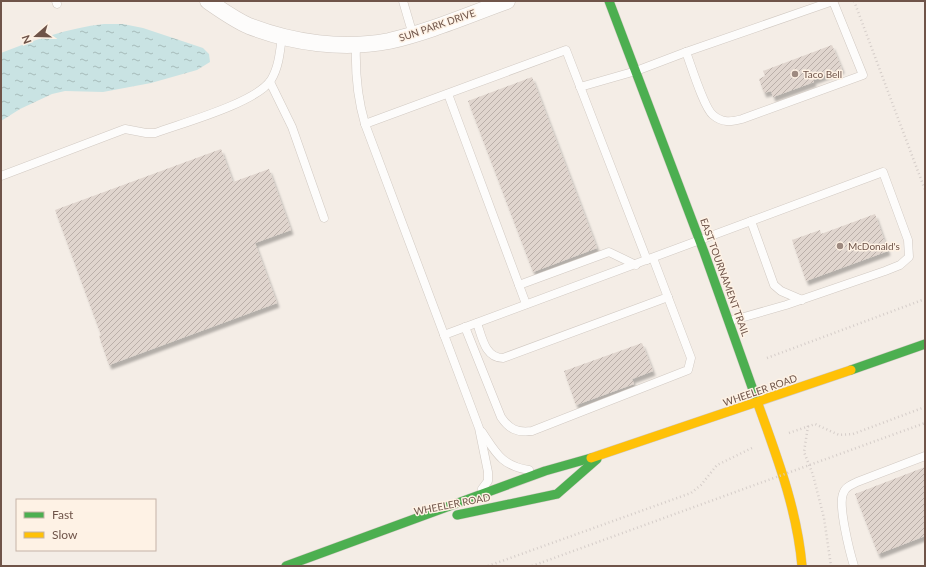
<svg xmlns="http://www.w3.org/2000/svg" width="926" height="567" font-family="Lato,sans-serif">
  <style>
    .water { fill: url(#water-ripples) }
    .building { fill: url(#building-hatch); filter: url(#shadow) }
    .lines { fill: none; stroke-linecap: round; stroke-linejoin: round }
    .lane-casing { stroke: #d1c9c2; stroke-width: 9 }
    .street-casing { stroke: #d1c9c2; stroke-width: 17 }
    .fast-casing { stroke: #d2cac3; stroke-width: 10 }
    .slow-casing { stroke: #d2cac3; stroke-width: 10 }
    .path { stroke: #d5cdc9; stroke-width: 2.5; stroke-dasharray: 1 3; stroke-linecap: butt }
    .lane { stroke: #fdfcfb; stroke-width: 8 }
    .street { stroke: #fdfcfb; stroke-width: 16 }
    .fast { stroke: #4caf50; stroke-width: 9 }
    .slow { stroke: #ffc107; stroke-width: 9 }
    .path-bridge { stroke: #d5cdc9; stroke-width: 2.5; stroke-dasharray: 1 3; stroke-linecap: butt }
    .poi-dot { fill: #9e8a80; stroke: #fef2e5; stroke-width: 1.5 }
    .labels { text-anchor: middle; stroke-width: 3; stroke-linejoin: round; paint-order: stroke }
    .street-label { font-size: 10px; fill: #6f5449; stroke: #fef2e5 }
    .poi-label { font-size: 10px; fill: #6f5449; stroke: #fef2e5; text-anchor: start }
  </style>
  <defs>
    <pattern id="water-ripples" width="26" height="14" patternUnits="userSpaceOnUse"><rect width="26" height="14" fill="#c9e3e3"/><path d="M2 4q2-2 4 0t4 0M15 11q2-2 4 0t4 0" fill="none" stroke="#a7bbba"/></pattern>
    <pattern id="building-hatch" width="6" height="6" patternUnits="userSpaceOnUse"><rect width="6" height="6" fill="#e0d5ce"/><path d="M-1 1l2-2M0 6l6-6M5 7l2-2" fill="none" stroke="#baafa9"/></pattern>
    <filter id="shadow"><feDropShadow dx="2.5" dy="4.5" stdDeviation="1" flood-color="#0004"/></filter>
  </defs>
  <rect width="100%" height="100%" fill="#f4ede6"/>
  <!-- water -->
  <path class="water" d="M104,24h19l20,4 60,20 6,6 1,8 -13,8 -46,13 -48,9 -38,-1 -13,3 -32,15 -19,12v-68c33,-13 67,-25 103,-29z"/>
  <!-- building -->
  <g class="building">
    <polygon points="832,45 842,69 813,80 814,82 773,97 771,91 764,93 759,79 765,76 763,71"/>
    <polygon points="532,77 597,248 533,272 468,101"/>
    <polygon points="221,149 233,182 269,169 291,230 255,243 277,303 109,365 99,336 101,335 55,210"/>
    <polygon points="875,214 888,251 806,281 792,240 820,230 821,234"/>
    <polygon points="642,343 653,371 632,379 634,384 576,405 564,371"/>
    <polygon points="925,467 925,536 878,554 855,494"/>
  </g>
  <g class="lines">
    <defs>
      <g id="lane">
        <polyline points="56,1 57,4"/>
        <polyline points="403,1 413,35"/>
        <path d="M356,44c-1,28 1,53 9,80l114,304 9,44v9l-6,8"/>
        <path d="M686,52c5,13 18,56 27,63 9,8 18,7 29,4l121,-44 -30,-74"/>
        <polyline points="270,82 292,127 324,218"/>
        <polyline points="580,87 636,71 686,52 833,1"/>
        <polyline points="448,94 526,304"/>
        <polyline points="365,124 566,50 647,260"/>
        <path d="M1,176l124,-47 21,4h9c27,-10 101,-30 116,-53 8,-13 9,-29 11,-44"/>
        <polyline points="751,221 774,285 781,291 802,300"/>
        <polyline points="519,285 609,252 636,265"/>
        <path d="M477,323c5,14 8,35 26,35l165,-61"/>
        <path d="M465,327l36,90c8,12 16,16 31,14l156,-61 3,-12 -38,-100"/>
        <polyline points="444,335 883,172 908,240 909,257 900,265 885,271 786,305 730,321"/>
        <path d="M482,432c14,21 20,34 47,38"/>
        <path d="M854,566c-4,-13 -16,-60 -11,-72 2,-7 8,-9 14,-12l68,-26"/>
      </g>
      <path id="street" d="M208,1c13,9 27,19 41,25 44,17 94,24 140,15 40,-9 79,-26 118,-40"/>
      <g id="fast">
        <polyline points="609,1 704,252 758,404"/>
        <polyline points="851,370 925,344"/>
        <polyline points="457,515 557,494 597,459"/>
        <polyline points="286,566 545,471 591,458"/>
      </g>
      <g id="slow">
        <path d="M758,404c19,53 39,105 44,162"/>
        <polyline points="591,458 851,370"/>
      </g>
    </defs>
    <!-- lane casing -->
    <use href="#lane" class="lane-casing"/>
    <!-- street casing -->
    <use href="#street" class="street-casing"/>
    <!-- fast casing -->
    <use href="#fast" class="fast-casing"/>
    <!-- slow casing -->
    <use href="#slow" class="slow-casing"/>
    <!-- path -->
    <g class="path">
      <polyline points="854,1 925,190"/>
      <polyline points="767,358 925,299"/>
      <polyline points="808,426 804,452 813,475 824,518 831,566"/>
      <polyline points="789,433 815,424 839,435 853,434 925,407"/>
      <polyline points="488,566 691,493 701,485 717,465 752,448"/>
      <polyline points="532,566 543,562"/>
    </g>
    <!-- lane -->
    <use href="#lane" class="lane"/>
    <!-- street -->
    <use href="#street" class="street"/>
    <!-- fast -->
    <use href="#fast" class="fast"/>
    <!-- slow -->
    <use href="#slow" class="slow"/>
    <!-- path-bridge -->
    <polyline class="path-bridge" points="543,562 925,423"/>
  </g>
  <!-- markers -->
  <g class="poi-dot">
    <circle cx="795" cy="74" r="4"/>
    <circle cx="840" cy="246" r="4"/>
  </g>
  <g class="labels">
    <!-- street labels -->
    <g class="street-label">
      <text transform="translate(437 25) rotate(-19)" y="4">SUN PARK DRIVE</text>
      <text transform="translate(725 277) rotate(70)" y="4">EAST TOURNAMENT TRAIL</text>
      <text transform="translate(760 390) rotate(-19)" y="4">WHEELER ROAD</text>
      <text transform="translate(452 504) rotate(-11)" y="4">WHEELER ROAD</text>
    </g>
    <!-- poi labels -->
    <g class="poi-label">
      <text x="803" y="78">Taco Bell</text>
      <text x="848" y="250">McDonald's</text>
    </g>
  </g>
  <!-- border -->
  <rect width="926" height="567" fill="none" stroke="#6f5449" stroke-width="4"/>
  <!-- legend -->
  <rect x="16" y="499" width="140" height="52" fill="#fef2e5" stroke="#c5b3a7"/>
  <rect x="24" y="512" width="20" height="6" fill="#4caf50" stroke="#c5b3a7"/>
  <text x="52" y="519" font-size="12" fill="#6f5449">Fast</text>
  <rect x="24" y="532" width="20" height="6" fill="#ffc107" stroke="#c5b3a7"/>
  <text x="52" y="539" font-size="12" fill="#6f5449">Slow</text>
  <!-- north arrow -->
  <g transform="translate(36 36) rotate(250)" stroke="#fef2e5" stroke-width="3" paint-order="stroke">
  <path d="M0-3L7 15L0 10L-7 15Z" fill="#6f5449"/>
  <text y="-6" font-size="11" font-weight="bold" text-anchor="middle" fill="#6f5449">N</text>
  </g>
</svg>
